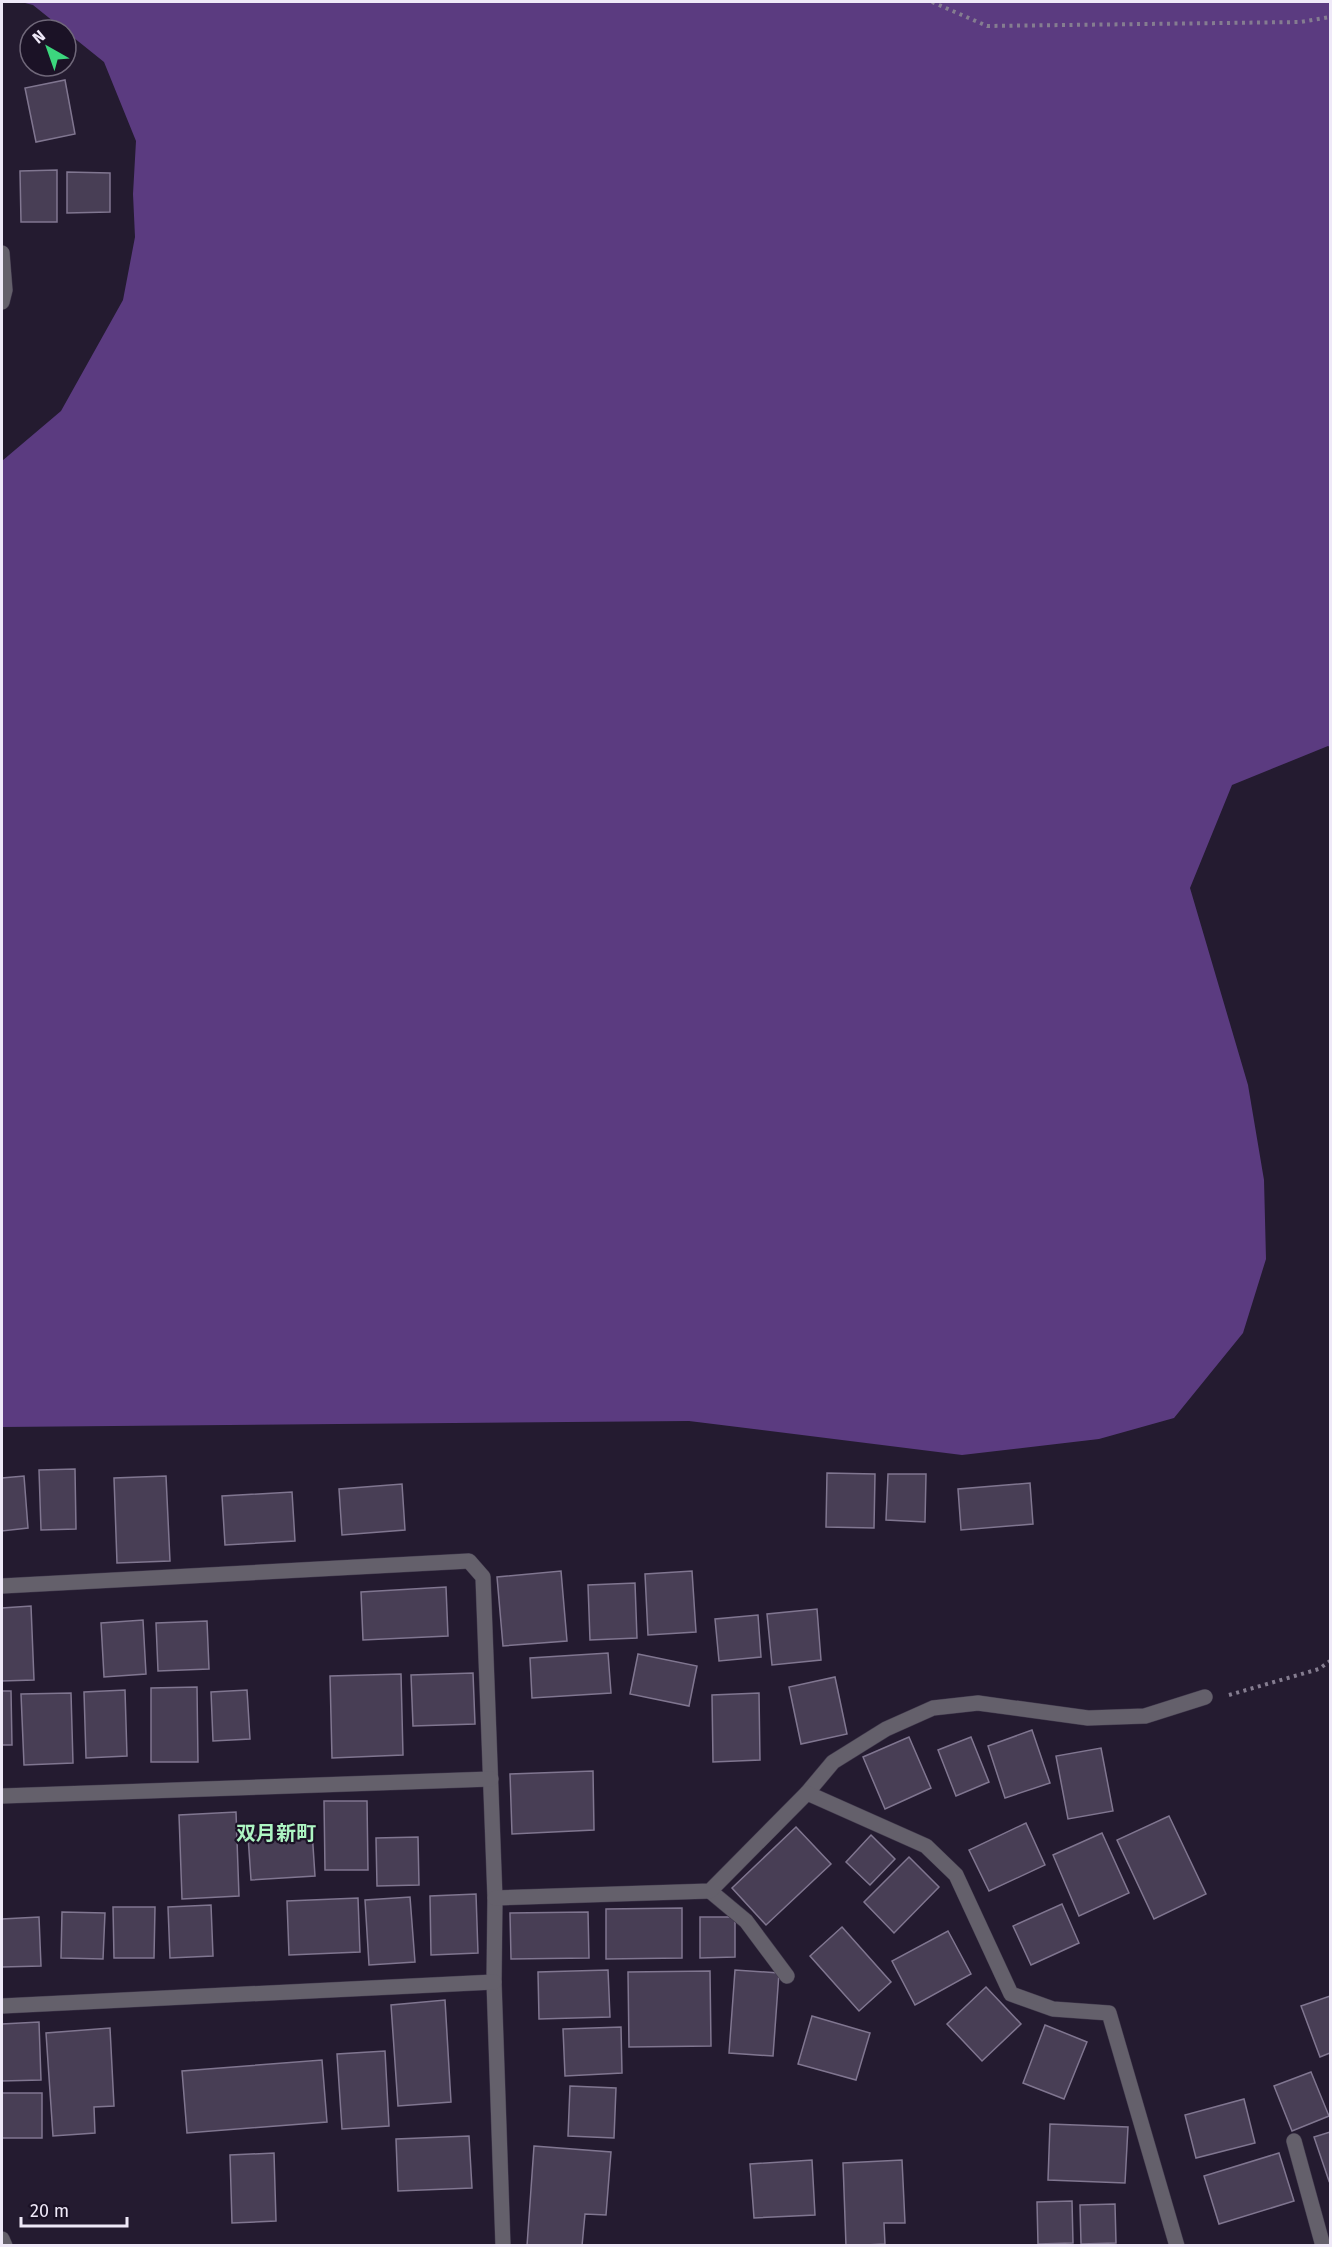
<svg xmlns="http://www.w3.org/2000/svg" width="1332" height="2247" font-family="'Fira Sans','Noto Sans JP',sans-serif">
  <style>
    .forest { fill: #5b3b80 }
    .building { fill: #483e55; stroke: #807690; stroke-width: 1.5 }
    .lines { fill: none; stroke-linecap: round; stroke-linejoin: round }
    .lane-casing { stroke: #40384c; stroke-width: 16 }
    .path { stroke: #857d90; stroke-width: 4; stroke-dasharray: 3 4.5; stroke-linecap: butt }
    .lane { stroke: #64606b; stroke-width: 15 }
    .labels { text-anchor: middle; stroke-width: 4.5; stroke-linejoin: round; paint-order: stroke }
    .quarter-label { font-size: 20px; font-weight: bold; fill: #adf5c2; stroke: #1b1226 }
  </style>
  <rect width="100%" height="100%" fill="#241b30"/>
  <!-- forest -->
  <polygon class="forest" points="21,2 1330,2 1330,747 1328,746 1232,785 1190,888 1248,1085 1264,1180 1266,1259 1243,1333 1174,1418 1099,1439 962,1455 689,1421 2,1427 2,461 61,411 123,300 135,237 133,194 136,141 104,62 33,5"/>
  <!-- building -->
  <g class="building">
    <polygon points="65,80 75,134 36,142 25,88"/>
    <polygon points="57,170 57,222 21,222 20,171"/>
    <polygon points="67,172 110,173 110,212 67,213"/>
    <polygon points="75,1469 76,1529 41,1530 39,1470"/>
    <polygon points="827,1473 875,1474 874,1528 826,1527"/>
    <polygon points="888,1474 926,1474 925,1522 886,1520"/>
    <polygon points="24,1476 28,1528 2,1531 2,1478"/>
    <polygon points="166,1476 170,1561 117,1563 114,1478"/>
    <polygon points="1030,1483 1033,1524 961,1530 958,1489"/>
    <polygon points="402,1484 405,1530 342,1535 339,1489"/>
    <polygon points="292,1492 295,1541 225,1545 222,1496"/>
    <polygon points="561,1571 567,1641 503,1646 497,1577"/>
    <polygon points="692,1571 696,1632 648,1635 645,1574"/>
    <polygon points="635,1583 637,1638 590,1640 588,1585"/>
    <polygon points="446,1587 448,1636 363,1640 361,1592"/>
    <polygon points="31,1606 34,1680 2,1681 2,1608"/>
    <polygon points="817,1609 821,1660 772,1665 767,1614"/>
    <polygon points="758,1615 761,1657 719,1661 715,1619"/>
    <polygon points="143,1620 146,1674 104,1677 101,1623"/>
    <polygon points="207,1621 209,1669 158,1671 156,1623"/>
    <polygon points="608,1653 611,1693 532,1698 530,1658"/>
    <polygon points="638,1654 697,1666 689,1706 630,1694"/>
    <polygon points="473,1673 475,1724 413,1726 411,1675"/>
    <polygon points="401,1674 403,1755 332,1758 330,1676"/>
    <polygon points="835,1677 847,1734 801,1744 789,1687"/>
    <polygon points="197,1687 198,1762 151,1762 151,1688"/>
    <polygon points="125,1690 127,1756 86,1758 84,1692"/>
    <polygon points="247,1690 250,1739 213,1741 211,1692"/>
    <polygon points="2,1691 11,1691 12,1745 2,1745"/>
    <polygon points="71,1693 73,1763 24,1765 21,1694"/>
    <polygon points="759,1693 760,1760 713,1762 712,1695"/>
    <polygon points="1032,1730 1050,1783 1005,1798 988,1746"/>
    <polygon points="909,1737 931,1788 885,1809 863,1757"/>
    <polygon points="971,1737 989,1782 956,1796 938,1750"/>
    <polygon points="1101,1748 1113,1811 1068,1819 1056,1756"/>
    <polygon points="593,1771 594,1830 512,1834 510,1774"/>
    <polygon points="324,1801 367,1801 368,1870 325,1870"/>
    <polygon points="236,1812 239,1896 182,1899 179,1815"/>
    <polygon points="1169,1816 1206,1894 1154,1919 1117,1840"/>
    <polygon points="1026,1823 1045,1865 989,1891 969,1850"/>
    <polygon points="796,1827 831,1864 766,1925 732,1888"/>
    <polygon points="312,1831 315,1876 251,1880 248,1836"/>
    <polygon points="1102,1833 1129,1893 1079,1916 1053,1855"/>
    <polygon points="871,1835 895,1859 870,1885 846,1862"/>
    <polygon points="418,1837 419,1885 377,1886 376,1838"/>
    <polygon points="909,1857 939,1887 894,1933 864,1902"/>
    <polygon points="476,1894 478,1953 431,1955 430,1896"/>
    <polygon points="410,1897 415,1962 369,1965 365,1900"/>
    <polygon points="358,1898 360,1952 289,1955 287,1901"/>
    <polygon points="1062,1904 1079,1943 1031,1965 1013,1926"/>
    <polygon points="211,1905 213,1956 170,1958 168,1907"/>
    <polygon points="113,1907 155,1907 154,1958 114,1958"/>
    <polygon points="682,1908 682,1958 606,1959 606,1909"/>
    <polygon points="62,1912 105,1913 103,1959 61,1958"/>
    <polygon points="588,1912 589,1958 511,1959 510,1913"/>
    <polygon points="39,1917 41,1966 2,1967 2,1919"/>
    <polygon points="700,1917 735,1917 735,1957 700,1958"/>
    <polygon points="842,1927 891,1982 859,2011 810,1956"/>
    <polygon points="948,1931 971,1974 915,2005 892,1961"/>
    <polygon points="608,1970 610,2017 539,2019 538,1972"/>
    <polygon points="735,1970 779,1973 773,2056 729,2053"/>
    <polygon points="710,1971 711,2046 629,2047 628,1972"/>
    <polygon points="986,1987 1021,2024 982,2061 947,2024"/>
    <polygon points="1330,1996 1330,2053 1320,2057 1301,2006"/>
    <polygon points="445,2000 451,2102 398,2106 391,2005"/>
    <polygon points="812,2016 870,2033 856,2080 798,2064"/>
    <polygon points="39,2022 41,2080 2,2081 2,2024"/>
    <polygon points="1045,2025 1087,2042 1064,2099 1023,2083"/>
    <polygon points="621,2027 622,2073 565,2076 563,2029"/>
    <polygon points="110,2028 114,2106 94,2107 95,2133 53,2136 46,2033"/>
    <polygon points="385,2051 389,2126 342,2129 337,2054"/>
    <polygon points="322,2060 327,2122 187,2133 182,2071"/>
    <polygon points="1311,2072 1329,2116 1292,2131 1274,2086"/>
    <polygon points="570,2086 616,2088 614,2138 568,2136"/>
    <rect x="2" y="2093" width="40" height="45"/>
    <polygon points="1244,2099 1255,2143 1196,2158 1185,2115"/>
    <polygon points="1050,2124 1128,2127 1125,2183 1048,2180"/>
    <polygon points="1330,2132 1330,2180 1329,2181 1314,2137"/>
    <polygon points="469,2136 472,2188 398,2191 396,2139"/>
    <polygon points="534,2146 611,2152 606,2215 585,2214 582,2246 527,2246"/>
    <polygon points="274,2153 276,2221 232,2223 230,2155"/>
    <polygon points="1279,2153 1294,2201 1219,2224 1204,2176"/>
    <polygon points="812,2160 815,2215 754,2218 750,2164"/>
    <polygon points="902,2160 905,2223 884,2223 885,2244 846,2246 843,2163"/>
    <polygon points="1072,2201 1073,2243 1038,2244 1037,2202"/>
    <polygon points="1115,2204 1116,2243 1081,2244 1080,2205"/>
  </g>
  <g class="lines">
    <defs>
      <g id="lane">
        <polyline points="2,253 5,290 2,302"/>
        <polyline points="2,1586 469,1561 483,1577 495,1898 494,1982 503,2246"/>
        <polyline points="807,1793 833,1762 886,1729 933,1708 978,1703 1088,1718 1145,1716 1205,1697"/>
        <polyline points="2,1796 491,1779"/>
        <polyline points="710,1891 746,1921 787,1976"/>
        <polyline points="495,1898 710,1891 807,1793 926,1846 956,1875 1011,1994 1053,2009 1109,2013 1177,2246"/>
        <polyline points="2,2006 494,1982"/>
        <polyline points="1294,2141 1323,2246"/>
        <polyline points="2,2239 5,2246"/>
      </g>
    </defs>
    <!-- lane casing -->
    <use href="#lane" class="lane-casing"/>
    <!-- path -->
    <g class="path">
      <polyline points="932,2 987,26 1301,22 1330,17"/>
      <polyline points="1229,1695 1319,1669 1330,1661"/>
    </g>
    <!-- lane -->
    <use href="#lane" class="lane"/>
  </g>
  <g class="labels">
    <!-- quarter labels -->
    <g class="quarter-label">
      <text x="276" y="1840">双月新町</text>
    </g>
  </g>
  <!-- border -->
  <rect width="1332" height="2247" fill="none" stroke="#efe9f8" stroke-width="6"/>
  <!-- north arrow -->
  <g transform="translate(48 48) rotate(320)"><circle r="28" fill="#1b1226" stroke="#70687a" stroke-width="1.5"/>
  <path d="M0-4.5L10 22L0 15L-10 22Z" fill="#3cd77e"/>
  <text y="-9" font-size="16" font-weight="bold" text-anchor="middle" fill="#efe9f8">N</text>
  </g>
  <!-- scale -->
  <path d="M21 2217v9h106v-9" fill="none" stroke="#efe9f8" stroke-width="3"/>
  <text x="30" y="2217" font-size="18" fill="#efe9f8" stroke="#1b1226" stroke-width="4.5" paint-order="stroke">20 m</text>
</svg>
